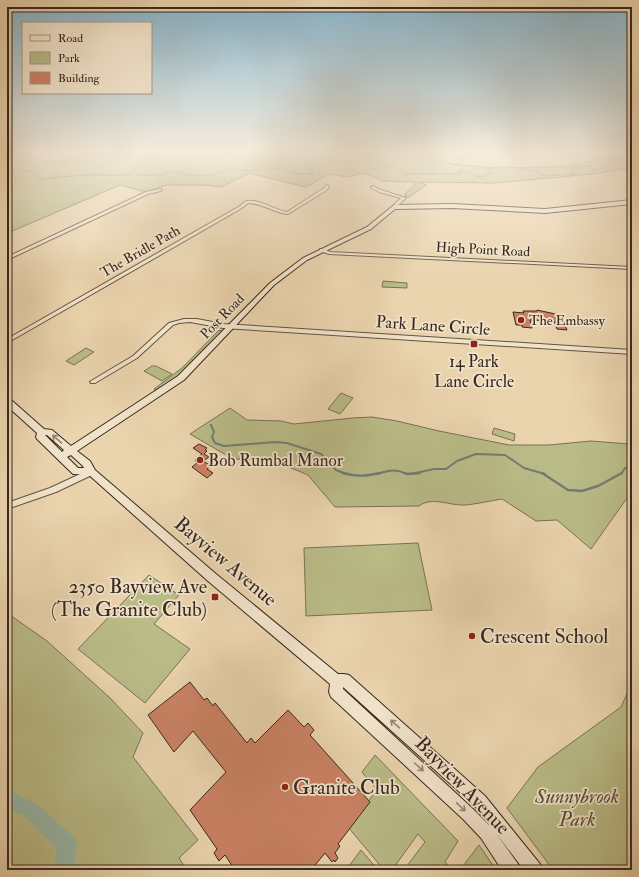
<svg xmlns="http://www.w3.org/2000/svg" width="639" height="877" font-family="'IM FELL Double Pica',serif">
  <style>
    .green { fill: #babc88; stroke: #7a7254 }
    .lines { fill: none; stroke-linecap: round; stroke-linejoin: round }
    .stream-far2 { stroke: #727e72; stroke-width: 1 }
    .stream-far1 { stroke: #727e72; stroke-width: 2 }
    .stream { stroke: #727e72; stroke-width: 2.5 }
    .river { fill: #98b8aa; fill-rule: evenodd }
    .building { fill: #ca8264; stroke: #39281f }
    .street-casing { stroke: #655343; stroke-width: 2 }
    .secondary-casing { stroke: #39281f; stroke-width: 2 }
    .street { fill: #f1e3ca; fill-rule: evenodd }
    .secondary { fill: #f1e3ca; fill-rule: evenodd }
    .oneway { stroke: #958674 }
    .poi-dot { fill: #8f2418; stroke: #f1e3ca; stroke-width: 1.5 }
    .labels { text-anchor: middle; stroke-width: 3.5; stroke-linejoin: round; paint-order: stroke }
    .far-street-label { font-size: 14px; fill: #39281f; stroke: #f1e3ca }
    .far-poi-label { font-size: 14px; fill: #39281f; stroke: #f1e3ca; text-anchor: start }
    .street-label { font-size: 17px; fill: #39281f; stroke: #f1e3ca }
    .poi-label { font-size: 17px; fill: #39281f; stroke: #f1e3ca }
    .near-street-label { font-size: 20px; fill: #39281f; stroke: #f1e3ca }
    .near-poi-label { font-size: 20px; fill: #39281f; stroke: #f1e3ca; text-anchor: start }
    .near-park-label { font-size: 20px; font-style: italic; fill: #594d39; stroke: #f1e3ca }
  </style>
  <rect width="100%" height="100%" fill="#ead4ae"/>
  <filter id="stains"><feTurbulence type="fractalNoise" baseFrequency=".005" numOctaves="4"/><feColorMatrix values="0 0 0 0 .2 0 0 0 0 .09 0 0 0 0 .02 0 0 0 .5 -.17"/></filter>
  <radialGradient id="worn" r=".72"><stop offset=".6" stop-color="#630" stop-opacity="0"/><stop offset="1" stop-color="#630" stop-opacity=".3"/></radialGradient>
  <!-- green -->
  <g class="green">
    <polygon points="7,153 22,153 48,161 63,161 87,153 226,153 235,156 260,153 414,153 439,155 437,160 452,164 496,168 548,167 570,166 609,156 632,154 632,168 592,174 495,183 419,182 426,185 409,197 405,196 405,194 417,182 383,181 364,173 347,177 329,174 306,187 249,173 221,187 204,185 166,185 146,192 120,185 10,232 7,231 7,186 16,180 10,170 7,169"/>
    <polygon points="383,281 407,283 407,288 382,287"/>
    <polygon points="219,330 223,331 177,378 156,390 154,389 182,368"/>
    <polygon points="86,348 94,352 74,365 66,361"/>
    <polygon points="152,366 156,366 172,374 162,381 144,371"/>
    <polygon points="341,393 353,398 340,414 328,409"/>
    <path d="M230,408l17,12 34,1 13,3 59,-6 19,-1 25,4 42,10 70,14h40l42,-4 38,3 3,1v56l-5,-3 -36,51 -34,-29 -21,1 -34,-22c-13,2 -25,5 -37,6 -15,1 -33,-9 -46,1l-84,1 -27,-32 -24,-10 -23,-5 -28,-1 -43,-25z"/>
    <polygon points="494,428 515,434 514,441 492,434"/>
    <polygon points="418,543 432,610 306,616 304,548"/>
    <polygon points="149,575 179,595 154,624 190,649 145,703 78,649"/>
    <polygon points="7,613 47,641 110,698 143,733 133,757 198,840 179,858 187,870 7,870"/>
    <polygon points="632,683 632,870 553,870 507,808 538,767 621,707"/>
    <polygon points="375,755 458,841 445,862 453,870 404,870 425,842 418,834 392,870 384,870 348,827 377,790 362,772"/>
    <polygon points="479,845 496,870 460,870"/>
    <polygon points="361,850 378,870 346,870"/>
  </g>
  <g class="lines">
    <!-- stream-far2 -->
    <g class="stream-far2">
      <path d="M358,153l10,5 -2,3 6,7c19,2 14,-10 33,6h55l1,-1 -3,-1 2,-2 20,7 12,-4 -5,-4c18,-4 35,-2 53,3l1,3 4,1 30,-2 -3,-5c7,-3 13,-4 20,-2l1,4c2,0 22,-8 24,-10l-8,-4 23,-1"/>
      <polyline points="7,167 32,172 40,179 84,175 132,175"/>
      <polyline points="138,175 160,175 175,171 185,175 214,175 229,169 250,171 282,168 298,174 312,174 313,170 306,168 307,166 323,164 312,160 317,155 329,157 344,153"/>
    </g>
    <!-- stream-far1 -->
    <g class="stream-far1">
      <polyline points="211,425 214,432 212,437 215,443 224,446 275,442 287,443 321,454 336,470 346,474"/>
      <path d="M377,474c11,-3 19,-6 29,0"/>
      <polyline points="411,474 434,469 446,469 457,461 476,454 505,455 524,468 545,474"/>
      <polyline points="621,474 625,468 632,470"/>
    </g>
    <!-- stream -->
    <g class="stream">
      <path d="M343,473c14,4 24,3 37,0"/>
      <polyline points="405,473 407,474 420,473"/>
      <polyline points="542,473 568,490 582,491 598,486 622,473"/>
    </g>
    <!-- river -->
    <polygon class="river" points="7,790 35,803 74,837 77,844 74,870 54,870 57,848 23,815 7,808"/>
  </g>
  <!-- building -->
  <g class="building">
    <polygon points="537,310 560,315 567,330 557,329 554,321 530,320 532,328 522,327 522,325 516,325 513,312 524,313 523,311 537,311"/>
    <polygon points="199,444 207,448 205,450 207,451 204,454 209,457 203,461 211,466 207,469 213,473 207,478 192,467 197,463 195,460 202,454 193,448"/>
    <polygon points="190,682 204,700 207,698 213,706 215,703 247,743 251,738 255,743 288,710 304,727 308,723 314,730 310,735 370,802 338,844 340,846 335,853 338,858 335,862 334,860 332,862 325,853 311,870 235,870 225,855 219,861 214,853 217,849 190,810 226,772 193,731 174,752 148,715"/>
  </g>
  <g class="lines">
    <defs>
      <g id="street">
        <polygon points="465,153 469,153 455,164 453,164 453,162"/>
        <path d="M326,185l3,1 -2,4 -39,24c-14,-1 -26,-11 -40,-11l-6,5 -235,135v-4l233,-133c2,-2 4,-4 7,-5 12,-2 28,9 40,11l37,-24z"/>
        <polygon points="373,186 381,190 406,198 395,208 393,208 393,206 401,198 379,192 372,188 371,187"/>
        <polygon points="160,189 162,190 161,191 148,194 7,260 7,257 146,192"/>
        <polygon points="320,249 324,249 330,252 632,267 632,269 329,254 320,251"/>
        <polygon points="184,319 197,319 223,324 632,350 632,354 223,328 190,322 179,323 173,325 137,358 95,383 91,383 90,382 91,381 133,356 169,323"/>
        <polygon points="91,469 94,470 95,472 94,474 56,492 7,509 7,503 50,488"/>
      </g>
      <path id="secondary" d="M632,200v4l-87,9 -93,-5 -57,1 -24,20 -64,31 -33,25 -90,95 -107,71 13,10 5,9 121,104 122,100h6l5,1 136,121 55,68 2,6h-18l-29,-38 23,32 2,6h-18l-21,-32 -18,-19 -132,-122 -2,-5 1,-8 -122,-103 -119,-106 -16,-1 -36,-35 -1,-2 1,-4 -30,-27v-8l3,1 34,30 8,1 19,16 107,-70 92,-93 33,-25 64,-31 27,-22 58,-1 93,5zM45,435h2l17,15 -2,2zM71,455l12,11 1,2h-6l-11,-11zM343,687l132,119 15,20 -17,-17 -130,-120z"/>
    </defs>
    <!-- street casing -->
    <use href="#street" class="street-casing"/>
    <!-- secondary casing -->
    <use href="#secondary" class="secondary-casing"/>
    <!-- street -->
    <use href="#street" class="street"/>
    <!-- secondary -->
    <use href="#secondary" class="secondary"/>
  </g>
  <!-- one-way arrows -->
  <defs><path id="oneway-shaft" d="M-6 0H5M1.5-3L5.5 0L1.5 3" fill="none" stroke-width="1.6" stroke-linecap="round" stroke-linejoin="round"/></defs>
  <g class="oneway">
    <use href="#oneway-shaft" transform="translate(57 439) rotate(-139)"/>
    <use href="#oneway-shaft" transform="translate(395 724) rotate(-139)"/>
    <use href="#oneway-shaft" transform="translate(419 767) rotate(42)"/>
    <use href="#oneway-shaft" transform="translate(461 807) rotate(44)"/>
  </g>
  <!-- sky -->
  <linearGradient id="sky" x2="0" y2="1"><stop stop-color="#88b6cf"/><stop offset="0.55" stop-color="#f6ecdb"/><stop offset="1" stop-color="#f6ecdb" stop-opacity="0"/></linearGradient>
  <rect width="639" height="276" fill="url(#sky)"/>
  <!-- markers -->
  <g class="poi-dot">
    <circle cx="521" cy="320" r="4"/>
    <rect x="470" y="340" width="8" height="8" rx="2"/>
    <circle cx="200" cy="460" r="4"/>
    <rect x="211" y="593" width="8" height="8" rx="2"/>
    <circle cx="472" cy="636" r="4"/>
    <circle cx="285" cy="787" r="4"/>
  </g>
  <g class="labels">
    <!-- far-street labels -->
    <g class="far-street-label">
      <text transform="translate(483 249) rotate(3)" y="5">High Point Road</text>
      <text transform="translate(140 251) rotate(-30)" y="5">The Bridle Path</text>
      <text transform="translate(222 316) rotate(-46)" y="5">Post Road</text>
    </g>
    <!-- far-poi labels -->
    <g class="far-poi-label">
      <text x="529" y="325">The Embassy</text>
    </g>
    <!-- street labels -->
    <g class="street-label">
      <text transform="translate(433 325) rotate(4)" y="6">Park Lane Circle</text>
    </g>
    <!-- poi labels -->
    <g class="poi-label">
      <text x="474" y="367">14 Park<tspan x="474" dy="20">Lane Circle</tspan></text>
      <text x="208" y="466" text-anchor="start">Bob Rumbal Manor</text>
    </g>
    <!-- near-street labels -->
    <g class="near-street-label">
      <text transform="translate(226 561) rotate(40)" y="7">Bayview Avenue</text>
      <text transform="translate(463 785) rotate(46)" y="7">Bayview Avenue</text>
    </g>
    <!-- near-poi labels -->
    <g class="near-poi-label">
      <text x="207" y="593" text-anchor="end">2350 Bayview Ave<tspan x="207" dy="23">(The Granite Club)</tspan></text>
      <text x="480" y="643">Crescent School</text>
      <text x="293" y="794">Granite Club</text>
    </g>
    <!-- near-park labels -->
    <g class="near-park-label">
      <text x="577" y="803">Sunnybrook<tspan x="577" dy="23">Park</tspan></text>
    </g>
  </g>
  <!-- margin -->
  <rect width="639" height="877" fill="none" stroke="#ead4ae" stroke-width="24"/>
  <rect x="8" y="8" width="623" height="861" fill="none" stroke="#39281f" stroke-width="2"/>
  <rect x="12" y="12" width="615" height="853" fill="none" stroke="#39281f"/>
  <!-- legend -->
  <rect x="22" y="22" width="130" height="72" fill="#f1e3ca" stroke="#a79886"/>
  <rect x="30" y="35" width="20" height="6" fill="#f1e3ca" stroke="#a79886"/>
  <text x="58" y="42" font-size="12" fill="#39281f">Road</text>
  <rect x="30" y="52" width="20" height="12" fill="#babc88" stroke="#a79886"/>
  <text x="58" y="62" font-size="12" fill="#39281f">Park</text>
  <rect x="30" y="72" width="20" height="12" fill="#ca8264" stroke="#a79886"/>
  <text x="58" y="82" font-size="12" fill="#39281f">Building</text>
  <rect width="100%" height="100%" filter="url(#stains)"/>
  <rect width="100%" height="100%" fill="url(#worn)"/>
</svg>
